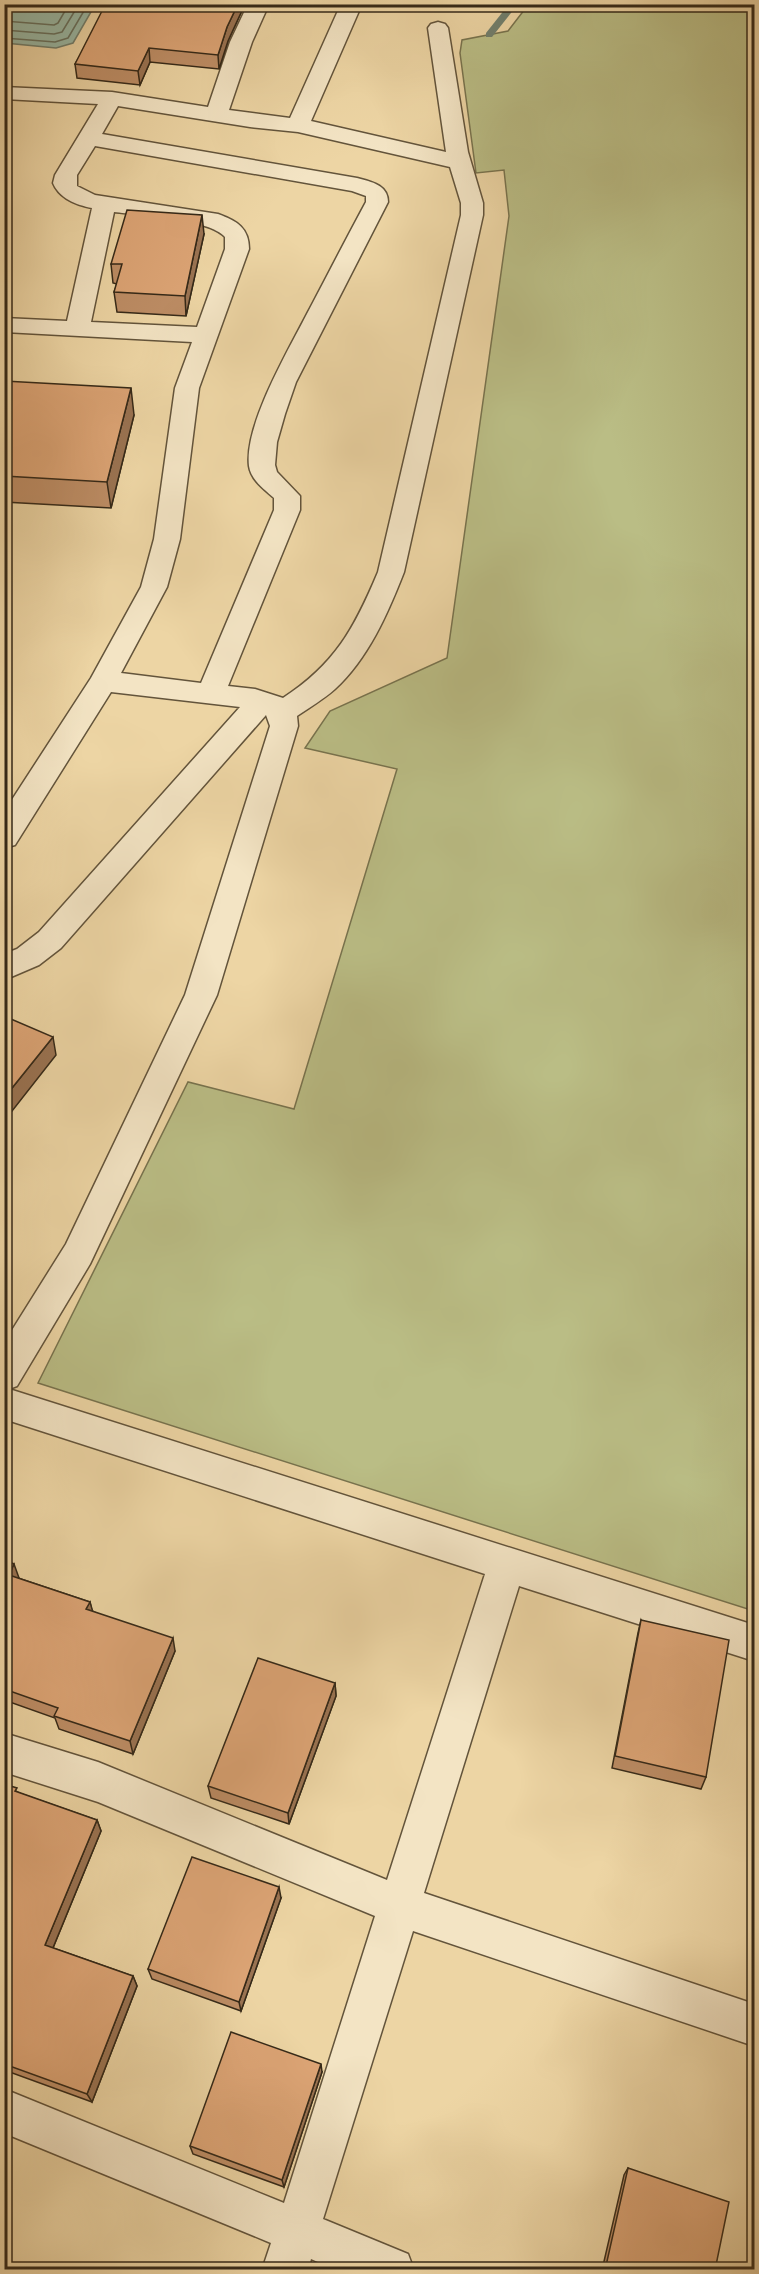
<svg xmlns="http://www.w3.org/2000/svg" width="759" height="2274" font-family="'IM FELL Double Pica',serif">
  <style>
    .green { fill: #babd85; stroke: #78734e; stroke-width: 1.5 }
    .water { fill: #99b9a6; stroke: #717f6d; stroke-width: 1.5 }
    .lines { fill: none; stroke-linecap: round; stroke-linejoin: round }
    .shore { stroke: #67715f; stroke-width: 1.5 }
    .stream { fill: #717f6d; fill-rule: evenodd }
    .street-casing { stroke: #63543b; stroke-width: 3 }
    .street { fill: #f3e4c4; fill-rule: evenodd }
    .wall { fill: #bd8d65; stroke: #352918; stroke-width: 1.5 }
    .shaded-wall { fill: #9a7352; stroke: #352918; stroke-width: 1.5 }
    .building { fill: #dca475; stroke: #352918; stroke-width: 1.5 }
  </style>
  <rect width="100%" height="100%" fill="#edd5a4"/>
  <filter id="stains"><feTurbulence type="fractalNoise" baseFrequency=".00333" numOctaves="4"/><feColorMatrix values="0 0 0 0 .2 0 0 0 0 .09 0 0 0 0 .02 0 0 0 .5 -.17"/></filter>
  <radialGradient id="worn" r=".72"><stop offset=".6" stop-color="#630" stop-opacity="0"/><stop offset="1" stop-color="#630" stop-opacity=".3"/></radialGradient>
  <!-- green -->
  <polygon class="green" points="528,5 754,5 754,1611 38,1383 188,1082 294,1109 397,769 305,748 330,711 447,658 509,216 504,170 476,173 460,53 462,40 508,31"/>
  <!-- water -->
  <polygon class="water" points="4,5 5,4 95,5 73,43 56,48 5,43"/>
  <g class="lines">
    <!-- shore -->
    <g class="shore">
      <polyline points="4,21 54,25 58,23 69,4"/>
      <polyline points="4,30 54,34 62,32 79,4"/>
      <polyline points="4,38 55,42 68,38 88,4"/>
    </g>
    <!-- stream -->
    <polygon class="stream" points="509,4 518,4 492,37 486,37 486,33"/>
    <defs>
      <path id="street" d="M248,4h21l-17,38 -23,68 61,8 51,-114h21l-51,117 135,31 -18,-124 3,-4 7,-2 7,2 3,4 20,124 15,51v12l-79,357c-16,41 -36,87 -69,117 -11,10 -25,18 -38,27l1,10 -81,269 -127,269 -73,122 -8,3 745,236v36l-235,-75 -95,307 330,111v42l-341,-115 -90,288 85,35 6,16h-78l-25,-11 -3,11h-46l9,-27 -267,-110v-44l280,114 91,-287 -277,-114 -94,-30v-39l94,29 289,118 98,-306 -481,-155v-76l62,-99 119,-249 85,-269 -4,-11 -205,233 -22,17 -35,15v-26l13,-5 22,-17 201,-225 -129,-15 -96,153 -11,3v-36l87,-134 50,-91 13,-48 21,-151 17,-46 -188,-10v-14l63,3 25,-113c-16,-3 -33,-10 -39,-25l2,-8 43,-71 -94,-5v-12l108,5 96,15 22,-65zM118,106l132,21 48,5 152,35 11,36v12l-83,357c-24,57 -43,92 -95,126l-28,-9 -27,-3 72,-176v-14l-23,-24 -2,-7 2,-23 8,-28 11,-32 92,-180c0,-17 -16,-20 -31,-24l-255,-44zM95,146l257,45 14,5v6c-20,37 -39,74 -58,110 -19,37 -64,113 -59,154 2,14 15,23 25,32v12l-73,173 -80,-10 46,-86 13,-48 19,-151 50,-139c0,-21 -12,-28 -31,-35l-123,-19 -18,-9v-11zM114,212c25,3 96,7 111,25v12l-28,78 -106,-5z"/>
    </defs>
    <!-- street casing -->
    <use href="#street" class="street-casing"/>
    <!-- street -->
    <use href="#street" class="street"/>
  </g>
  <!-- wall -->
  <g class="wall">
    <polygon points="112,4 245,4 228,41 219,69 150,62 140,85 77,78 75,64"/>
    <polygon points="204,234 186,316 117,312 114,292 117,284 113,283 111,264"/>
    <polygon points="4,381 134,415 111,508 4,502"/>
    <polygon points="4,1560 18,1578 90,1602 92,1611 175,1651 133,1754 59,1729 55,1718 4,1700"/>
    <polygon points="641,1620 706,1777 701,1789 612,1768 638,1633"/>
    <polygon points="335,1683 336,1696 289,1824 211,1798 208,1786"/>
    <polygon points="4,1784 19,1793 97,1820 101,1831 53,1948 133,1976 137,1986 92,2102 4,2070"/>
    <polygon points="281,1898 241,2011 152,1979 148,1969"/>
    <polygon points="322,2072 284,2187 193,2154 190,2146"/>
    <polygon points="628,2168 715,2270 602,2270 624,2175"/>
  </g>
  <!-- shaded-wall -->
  <g class="shaded-wall">
    <polygon points="238,4 245,4 228,41 219,69 218,55 227,27"/>
    <polygon points="149,48 150,62 140,85 138,71"/>
    <polygon points="202,215 204,234 186,316 185,296"/>
    <polygon points="131,388 134,415 111,508 107,482"/>
    <polygon points="53,1037 56,1055 5,1120 4,1098"/>
    <polygon points="14,1564 19,1578 14,1589 9,1575"/>
    <polygon points="90,1602 94,1616 86,1609"/>
    <polygon points="173,1638 175,1651 133,1754 130,1741"/>
    <polygon points="335,1683 336,1696 289,1824 288,1813"/>
    <polygon points="97,1820 101,1831 50,1955 45,1945"/>
    <polygon points="279,1887 281,1898 241,2011 239,2002"/>
    <polygon points="133,1976 137,1986 92,2102 87,2094"/>
    <polygon points="321,2064 322,2072 284,2187 282,2180"/>
  </g>
  <!-- building -->
  <g class="building">
    <polygon points="112,4 238,4 227,27 218,55 149,48 138,71 75,64 103,9 109,10"/>
    <polygon points="127,210 202,215 185,296 114,292 122,264 111,264"/>
    <polygon points="4,381 131,388 107,482 4,476"/>
    <polygon points="4,1016 53,1037 4,1098"/>
    <polygon points="4,1560 14,1564 9,1575 90,1602 86,1609 173,1638 130,1741 54,1716 58,1708 4,1689"/>
    <polygon points="641,1620 729,1640 706,1777 615,1756"/>
    <polygon points="258,1658 335,1683 288,1813 208,1786"/>
    <polygon points="4,1784 17,1788 15,1791 97,1820 45,1945 133,1976 87,2094 4,2064"/>
    <polygon points="192,1857 279,1887 239,2002 148,1969"/>
    <polygon points="231,2032 321,2064 282,2180 190,2146"/>
    <polygon points="628,2168 729,2202 715,2270 605,2270"/>
  </g>
  <!-- margin -->
  <rect width="759" height="2274" fill="none" stroke="#edd5a4" stroke-width="24"/>
  <rect x="6" y="6" width="747" height="2262" fill="none" stroke="#352918" stroke-width="3"/>
  <rect x="12" y="12" width="735" height="2250" fill="none" stroke="#352918" stroke-width="1.5"/>
  <rect width="100%" height="100%" filter="url(#stains)"/>
  <rect width="100%" height="100%" fill="url(#worn)"/>
</svg>
